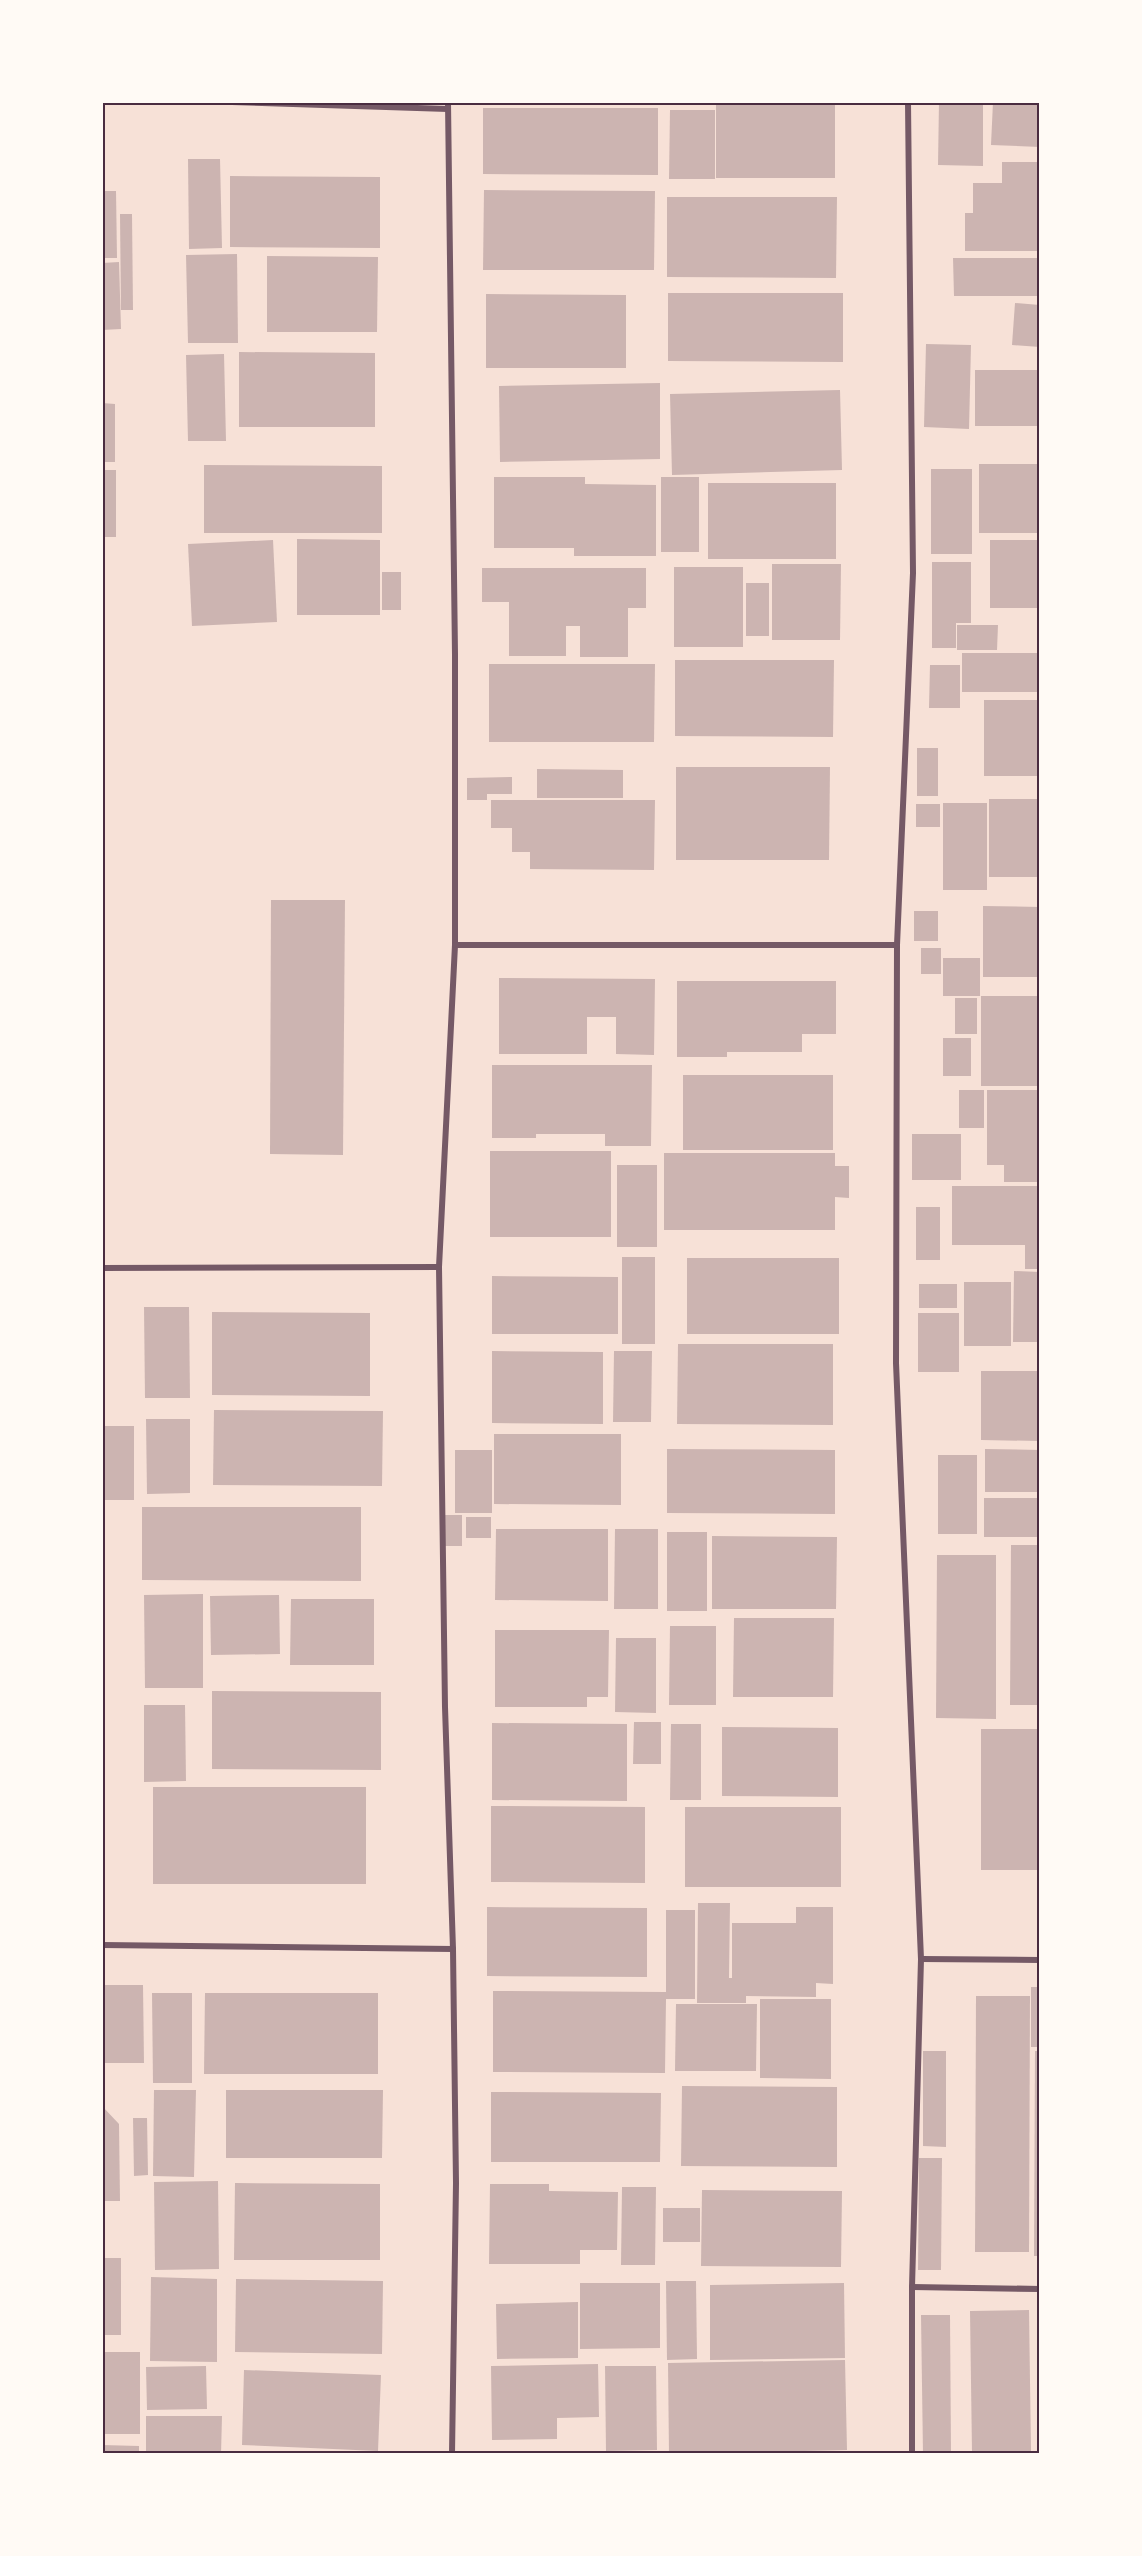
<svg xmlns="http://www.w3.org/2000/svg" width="1142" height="2556" font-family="'Zilla Slab',serif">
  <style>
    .building { fill: #ccb4b1 }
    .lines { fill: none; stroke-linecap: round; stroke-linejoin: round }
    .minor { stroke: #755966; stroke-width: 6 }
    .neatline { fill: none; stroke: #4a2c40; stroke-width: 2 }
  </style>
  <rect width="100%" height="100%" fill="#f7e1d7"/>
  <!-- building -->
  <g class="building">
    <rect x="716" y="102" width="119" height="76"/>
    <polygon points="939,102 983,102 983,166 938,165"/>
    <polygon points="993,102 1040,102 1040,147 991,145"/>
    <polygon points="483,108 658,108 658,175 483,174"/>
    <polygon points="670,110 715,110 715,179 669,179"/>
    <polygon points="188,159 220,159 222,248 189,249"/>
    <polygon points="1002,162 1040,162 1040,251 965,251 965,213 973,213 973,183 1002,183"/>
    <polygon points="230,176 380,177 380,248 230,247"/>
    <polygon points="484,190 655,191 654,270 483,270"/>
    <polygon points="102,191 116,191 117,258 102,258"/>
    <polygon points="667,197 837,197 836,278 667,277"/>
    <polygon points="120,214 132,214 133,310 121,310"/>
    <polygon points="237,254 238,343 188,343 186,255"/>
    <polygon points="267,256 378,257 377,332 267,332"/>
    <polygon points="953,258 1040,258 1040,296 954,296"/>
    <polygon points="119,262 121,329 102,330 102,263"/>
    <polygon points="668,293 843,293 843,362 668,361"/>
    <polygon points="486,294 626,295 626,368 486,368"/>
    <polygon points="1015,303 1040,305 1040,347 1012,345"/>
    <polygon points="926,344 971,345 969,429 924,427"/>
    <polygon points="239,352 375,353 375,427 239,427"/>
    <polygon points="224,354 226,441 188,441 186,355"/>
    <rect x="975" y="370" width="65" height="56"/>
    <polygon points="660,383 660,459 500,462 499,386"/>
    <polygon points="840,390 842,470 672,475 670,394"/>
    <polygon points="102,403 115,404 115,462 102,462"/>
    <rect x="979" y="464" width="61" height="69"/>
    <polygon points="204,465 382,466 382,533 204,533"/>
    <rect x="931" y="469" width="41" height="85"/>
    <rect x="102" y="470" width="14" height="67"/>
    <polygon points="494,477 585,477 585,484 656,485 656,556 574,556 574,548 494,548"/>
    <rect x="661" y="477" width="38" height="75"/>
    <rect x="708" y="483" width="128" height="76"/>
    <polygon points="297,539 380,540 380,615 297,615"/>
    <polygon points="273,540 277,622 192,626 188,544"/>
    <rect x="990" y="540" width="50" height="68"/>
    <polygon points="932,562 971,562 971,623 956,623 956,648 932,648"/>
    <polygon points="772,564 841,564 840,640 772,640"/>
    <rect x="674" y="567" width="69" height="80"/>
    <polygon points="482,568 646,568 646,608 628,608 628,657 580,657 580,626 566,626 566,656 509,656 509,602 482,602"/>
    <rect x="382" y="572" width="19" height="38"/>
    <rect x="746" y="583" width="23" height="53"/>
    <polygon points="957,625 998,625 997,650 957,650"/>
    <rect x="962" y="653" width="78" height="39"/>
    <polygon points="675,660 834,660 833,737 675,736"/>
    <polygon points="489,664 655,664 654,742 489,742"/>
    <polygon points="930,665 960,665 960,708 929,708"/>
    <rect x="984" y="700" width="56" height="76"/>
    <rect x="917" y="748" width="21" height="48"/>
    <polygon points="676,767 830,767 829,860 676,860"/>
    <polygon points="537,769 623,770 623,798 537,798"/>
    <polygon points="512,777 512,794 487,794 487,800 467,800 467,778"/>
    <rect x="989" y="799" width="51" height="78"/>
    <polygon points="491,800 655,800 654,870 530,869 530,852 512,852 512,828 491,828"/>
    <rect x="943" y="803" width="44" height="87"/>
    <rect x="916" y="804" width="24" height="23"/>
    <polygon points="271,900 345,900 343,1155 270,1154"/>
    <polygon points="983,906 1040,907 1040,977 983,977"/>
    <rect x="914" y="911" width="24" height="30"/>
    <rect x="921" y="948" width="20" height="26"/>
    <rect x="943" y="958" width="37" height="38"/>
    <polygon points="499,978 655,979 654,1055 616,1054 616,1017 587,1017 587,1054 499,1054"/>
    <polygon points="677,981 836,981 836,1034 802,1034 802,1052 727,1052 727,1057 677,1057"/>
    <rect x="981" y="996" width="59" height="90"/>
    <rect x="955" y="998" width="22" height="36"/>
    <rect x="943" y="1038" width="28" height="38"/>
    <polygon points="492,1065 652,1065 651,1146 605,1146 605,1134 536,1134 536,1138 492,1138"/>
    <rect x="683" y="1075" width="150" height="75"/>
    <rect x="959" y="1090" width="25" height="38"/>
    <polygon points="987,1090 1040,1090 1040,1182 1004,1182 1004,1165 987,1165"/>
    <rect x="912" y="1134" width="49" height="46"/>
    <rect x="490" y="1151" width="121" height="86"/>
    <polygon points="664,1153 835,1153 835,1166 849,1166 849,1198 835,1197 835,1230 664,1230"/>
    <rect x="617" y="1165" width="40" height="82"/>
    <polygon points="952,1186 1040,1186 1040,1269 1025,1269 1025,1245 952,1245"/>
    <rect x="916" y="1207" width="24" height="53"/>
    <rect x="622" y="1257" width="33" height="87"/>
    <rect x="687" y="1258" width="152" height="76"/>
    <polygon points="1014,1271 1040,1272 1040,1342 1013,1342"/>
    <polygon points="492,1276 618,1277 618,1334 492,1334"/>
    <rect x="964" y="1282" width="47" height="64"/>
    <rect x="919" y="1284" width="38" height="24"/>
    <polygon points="144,1307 189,1307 190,1398 145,1398"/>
    <polygon points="212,1312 370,1313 370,1396 212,1395"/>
    <rect x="918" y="1313" width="41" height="59"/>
    <polygon points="678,1344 833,1344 833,1425 677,1424"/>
    <polygon points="492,1351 603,1352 603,1424 492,1423"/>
    <polygon points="614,1351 652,1351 651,1422 613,1422"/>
    <polygon points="981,1371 1040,1371 1040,1441 981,1440"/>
    <polygon points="214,1410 383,1411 382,1486 213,1485"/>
    <polygon points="146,1419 190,1419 190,1493 147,1494"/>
    <rect x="102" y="1426" width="32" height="74"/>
    <polygon points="494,1434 621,1434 621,1505 494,1504"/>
    <polygon points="667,1449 835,1450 835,1514 667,1513"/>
    <polygon points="985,1449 1040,1450 1040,1492 985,1492"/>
    <rect x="455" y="1450" width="37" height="63"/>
    <rect x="938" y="1455" width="39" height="79"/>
    <rect x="984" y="1498" width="56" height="39"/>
    <polygon points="142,1507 361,1507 361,1581 142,1580"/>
    <rect x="444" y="1515" width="18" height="31"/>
    <rect x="466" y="1517" width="25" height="21"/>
    <polygon points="496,1529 608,1529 608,1601 495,1600"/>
    <polygon points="615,1529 658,1529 658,1609 614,1609"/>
    <rect x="667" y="1532" width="40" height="79"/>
    <polygon points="712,1536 837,1537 836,1609 712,1609"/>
    <polygon points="1011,1545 1040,1545 1040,1705 1010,1705"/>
    <polygon points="937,1555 996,1555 996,1719 936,1718"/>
    <polygon points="203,1594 203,1688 145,1688 144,1595"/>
    <polygon points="279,1595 280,1654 211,1655 210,1596"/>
    <polygon points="291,1599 374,1599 374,1665 290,1665"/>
    <polygon points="734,1618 834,1618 833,1697 733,1697"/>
    <polygon points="670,1626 716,1626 716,1705 669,1705"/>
    <polygon points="495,1630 609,1630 608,1697 587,1697 587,1707 495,1707"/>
    <polygon points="616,1638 656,1638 656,1713 615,1712"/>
    <polygon points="212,1691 381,1692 381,1770 212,1769"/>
    <polygon points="144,1705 185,1705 186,1781 144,1782"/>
    <polygon points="634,1722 661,1722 661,1764 633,1764"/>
    <polygon points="492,1723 627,1724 627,1801 492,1800"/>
    <polygon points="671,1724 701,1724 701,1800 670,1800"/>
    <polygon points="722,1727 838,1728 838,1797 722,1796"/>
    <rect x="981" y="1729" width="59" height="141"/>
    <rect x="153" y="1787" width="213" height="97"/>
    <polygon points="491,1806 645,1807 645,1883 491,1882"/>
    <rect x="685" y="1807" width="156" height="80"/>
    <polygon points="698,1903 730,1903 729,1978 732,1978 732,1923 796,1923 796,1907 833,1907 833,1984 816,1983 816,1997 746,1996 746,2003 697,2003"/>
    <polygon points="487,1907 647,1908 647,1977 487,1976"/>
    <polygon points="666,1910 695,1910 695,1999 666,1999 665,2073 493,2072 493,1991 666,1992"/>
    <polygon points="105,1985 143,1985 144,2063 105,2063"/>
    <rect x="1031" y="1987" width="9" height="60"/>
    <polygon points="152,1993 192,1993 192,2083 153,2083"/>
    <polygon points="205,1993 378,1993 378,2074 204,2074"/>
    <polygon points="976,1996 1030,1996 1029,2252 975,2252"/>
    <polygon points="760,1999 831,1999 831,2079 760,2078"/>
    <polygon points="676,2004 757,2004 756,2071 675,2071"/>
    <polygon points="923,2051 946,2051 946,2147 923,2146"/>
    <polygon points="1035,2051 1040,2051 1040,2256 1034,2256"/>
    <polygon points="682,2086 837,2087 837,2167 681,2166"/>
    <polygon points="154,2090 196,2090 194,2177 153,2176"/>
    <polygon points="226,2090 383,2090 382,2158 226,2158"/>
    <polygon points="491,2092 661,2093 660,2162 491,2162"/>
    <polygon points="102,2106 119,2124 120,2201 102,2201"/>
    <polygon points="133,2118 147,2118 148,2175 134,2176"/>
    <polygon points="919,2158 942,2158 941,2270 918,2270"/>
    <polygon points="218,2181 219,2269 155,2270 154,2182"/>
    <polygon points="235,2183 380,2184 380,2260 234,2260"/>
    <polygon points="490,2184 549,2184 549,2191 618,2192 617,2250 580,2250 580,2264 489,2264"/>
    <polygon points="622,2187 656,2187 655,2265 621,2265"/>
    <polygon points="702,2190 842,2191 841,2267 701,2266"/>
    <rect x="663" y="2208" width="37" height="34"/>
    <rect x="102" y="2258" width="19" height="77"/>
    <polygon points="151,2277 217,2279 217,2362 150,2361"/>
    <polygon points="236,2279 383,2281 382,2354 235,2352"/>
    <polygon points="666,2281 696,2281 697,2359 667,2360"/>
    <polygon points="580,2283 660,2283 660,2348 580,2349"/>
    <polygon points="844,2283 845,2358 710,2360 710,2285"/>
    <polygon points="578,2302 578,2358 497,2359 496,2304"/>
    <polygon points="1029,2310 1031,2452 972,2452 970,2311"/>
    <polygon points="921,2315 950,2315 951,2454 923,2454"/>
    <rect x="102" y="2352" width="38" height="82"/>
    <polygon points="845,2360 847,2450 669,2454 668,2363"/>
    <polygon points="598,2364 599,2417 557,2418 557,2439 492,2440 491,2366"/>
    <polygon points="206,2366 207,2409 147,2410 146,2367"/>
    <polygon points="605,2366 656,2366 657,2450 606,2451"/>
    <polygon points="244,2370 381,2375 378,2451 242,2445"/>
    <polygon points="146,2416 222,2416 221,2454 146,2454"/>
    <polygon points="102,2445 139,2446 139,2454 102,2454"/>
  </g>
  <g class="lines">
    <!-- minor -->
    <g class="minor">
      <polyline points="232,102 448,109"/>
      <polyline points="448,102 455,654 455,945 439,1267 445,1707 453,1949 456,2183 452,2454"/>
      <polyline points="908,102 913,573 897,945 896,1363 921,1959 912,2287 912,2454"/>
      <polyline points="455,945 897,945"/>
      <polyline points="102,1268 439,1267"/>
      <polyline points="102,1945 453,1949"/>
      <polyline points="921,1959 1040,1960"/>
      <polyline points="912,2287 1040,2289"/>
    </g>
  </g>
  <!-- border -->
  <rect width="1142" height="2556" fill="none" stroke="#fffaf5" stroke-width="207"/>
  <rect x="104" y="104" width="934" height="2348" class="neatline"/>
</svg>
